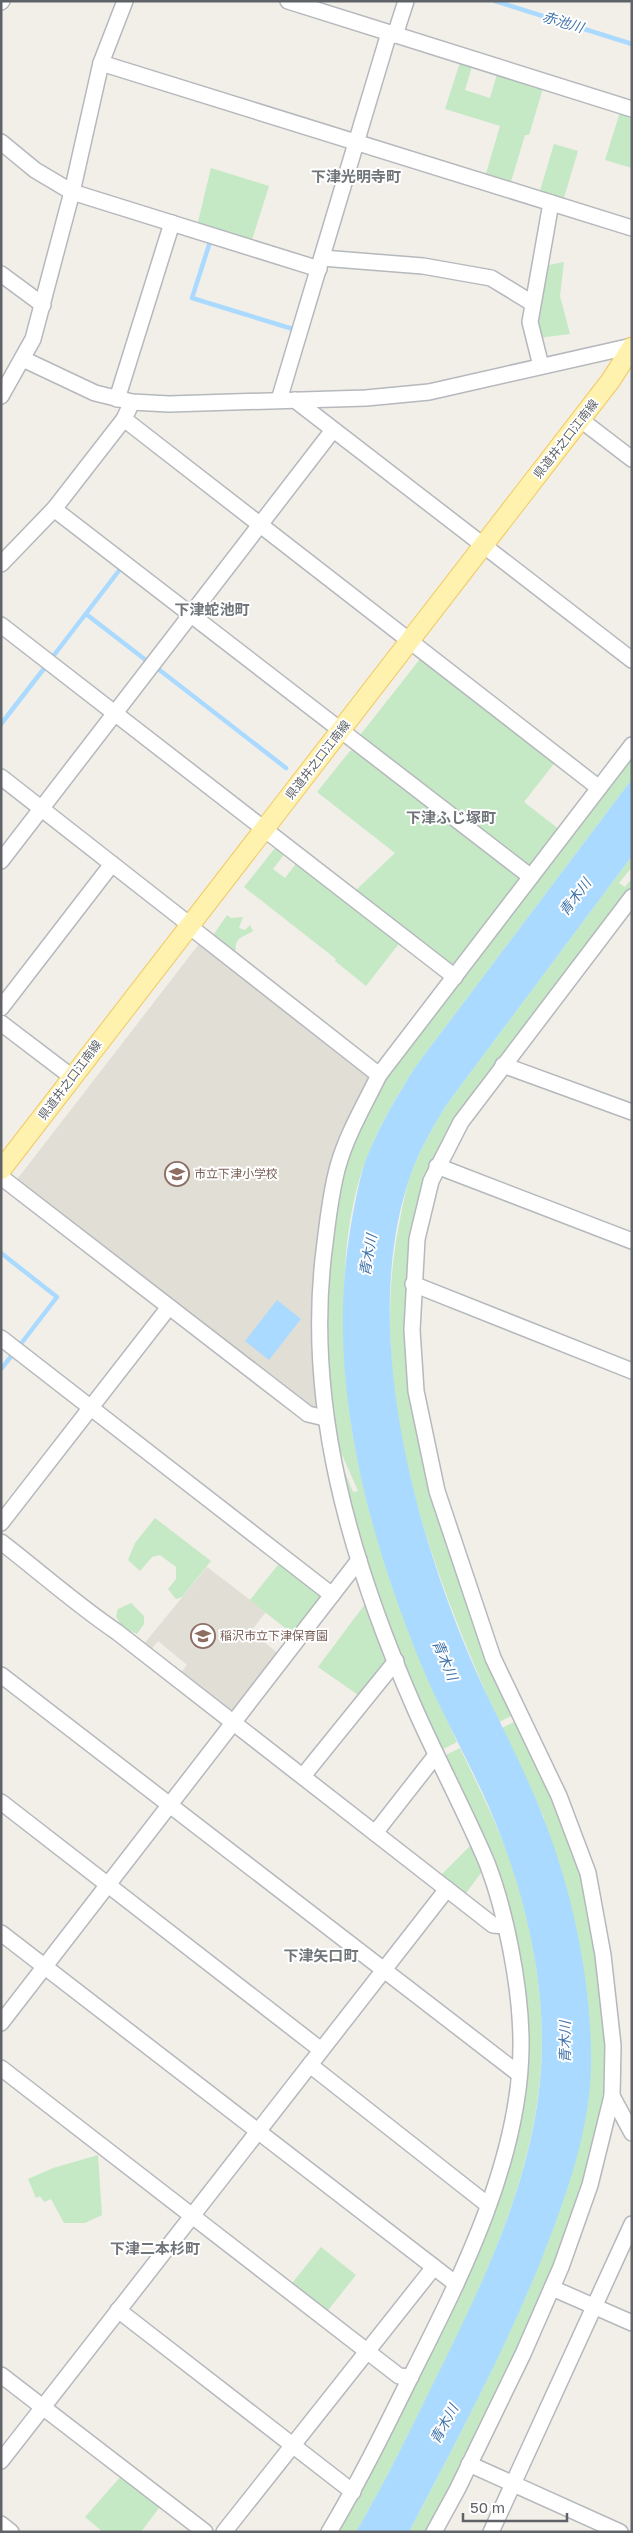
<svg xmlns="http://www.w3.org/2000/svg" width="633" height="2533" font-family="'Golos Text','Noto Sans JP',sans-serif">
  <style>
    .education { fill: #e1ded6 }
    .green { fill: #c5e8c5 }
    .water { fill: #aadaff }
    .lines { fill: none; stroke-linecap: round; stroke-linejoin: round }
    .stream { stroke: #aadaff; stroke-width: 4.5 }
    .minor-casing { stroke: #b5b8bc; stroke-width: 18 }
    .major-casing { stroke: #f2c960; stroke-width: 21 }
    .minor { stroke: #fff; stroke-width: 15 }
    .major { stroke: #fff2af; stroke-width: 19 }
    .labels { text-anchor: middle; stroke-width: 4; stroke-linejoin: round; paint-order: stroke }
    .street-label { font-size: 12px; fill: #5f6368; stroke: #fff }
    .education-label { font-size: 12px; fill: #785e54; stroke: #fff; text-anchor: start }
    .water-label { font-size: 14px; font-style: italic; fill: #4174aa; stroke: #fff }
    .quarter-label { font-size: 15px; font-weight: bold; fill: #70757a; stroke: #fff }
  </style>
  <rect width="100%" height="100%" fill="#f1efe8"/>
  <!-- education -->
  <g class="education">
    <polygon points="199,944 373,1080 319,1407 309,1410 15,1182"/>
    <polygon points="207,1567 266,1612 251,1631 280,1655 235,1713 229,1714 180,1674 187,1665 158,1641 150,1651 143,1645"/>
  </g>
  <!-- green -->
  <g class="green">
    <polygon points="461,59 473,63 465,90 490,98 498,71 544,85 529,135 525,135 510,185 485,177 500,126 445,109"/>
    <polygon points="621,109 632,113 632,168 605,160"/>
    <polygon points="554,144 578,151 563,201 539,194"/>
    <polygon points="211,168 269,186 251,243 197,226"/>
    <polygon points="564,262 560,296 570,334 538,338 534,320 544,266"/>
    <polygon points="420,659 425,659 556,761 524,802 560,830 532,867 526,868 362,741 361,734"/>
    <polygon points="356,749 520,875 521,882 458,966 451,968 354,892 395,853 317,792 350,751"/>
    <path d="M632,751v28l-216,287c-20,31 -38,62 -51,96 -20,54 -23,122 -20,179 2,36 3,71 10,106 19,103 58,200 102,295l-18,9 -23,-51 -53,-144 -25,-101 15,37 5,-1 -26,-59 -7,-58 -1,-99 18,-105 14,-38 26,-52z"/>
    <polygon points="281,847 286,852 273,869 285,878 298,861 401,941 366,986 335,961 336,959 244,887 275,848"/>
    <path d="M632,856v11l-13,16 6,4 7,-9v10l-178,235 -25,48 -19,217 105,326 -16,8c-68,-152 -132,-323 -101,-492 4,-20 7,-40 14,-59 9,-24 22,-46 35,-67z"/>
    <path d="M227,915l4,3 12,-1 -4,11 6,2 5,-5 3,6c-9,6 -19,6 -17,19l-4,1 -16,-12 -2,-5z"/>
    <polygon points="155,1518 211,1561 182,1597 176,1599 168,1589 176,1579 176,1567 160,1555 152,1557 140,1571 128,1560 135,1543"/>
    <polygon points="281,1561 323,1595 295,1636 250,1600"/>
    <polygon points="368,1600 389,1657 387,1665 361,1697 318,1667"/>
    <polygon points="131,1603 144,1616 144,1624 137,1634 122,1627 116,1616 118,1609"/>
    <path d="M518,1720l36,78 29,78 16,74 9,97v48l-26,102 -35,92 -49,105 -70,138h-19c63,-121 127,-239 166,-370l-31,-344 -42,-90z"/>
    <path d="M460,1748c13,28 27,55 39,84 22,51 36,112 41,167 13,135 -44,259 -102,376 -27,53 -52,106 -82,157h-20l15,-26 165,-374 1,-173 -75,-202z"/>
    <polygon points="473,1843 483,1870 464,1896 439,1877"/>
    <polygon points="98,2155 102,2215 85,2223 64,2223 51,2199 44,2202 40,2196 36,2198 28,2179 53,2168"/>
    <polygon points="321,2247 356,2275 325,2314 289,2287"/>
    <polygon points="123,2474 162,2504 141,2532 103,2532 85,2517"/>
  </g>
  <!-- water -->
  <g class="water">
    <path d="M632,779v77l-185,248c-13,21 -26,43 -35,67 -52,143 -4,335 52,472 24,60 58,118 81,179 28,72 46,159 46,236 1,69 -26,142 -51,205 -37,91 -83,177 -129,265l-2,4h-53c29,-50 54,-101 79,-152 53,-107 107,-218 107,-340 0,-68 -17,-142 -42,-206 -22,-58 -55,-112 -79,-170 -55,-135 -95,-286 -71,-433 4,-23 8,-47 15,-69 13,-34 32,-66 51,-96z"/>
    <polygon points="277,1300 301,1319 269,1360 245,1341"/>
  </g>
  <g class="lines">
    <!-- stream -->
    <g class="stream">
      <polyline points="495,1 632,44"/>
      <polyline points="205,240 210,242 192,298 293,329"/>
      <polyline points="86,614 147,661"/>
      <polyline points="51,659 121,568"/>
      <polyline points="157,668 286,768"/>
      <polyline points="1,724 46,666"/>
      <polyline points="1,1253 57,1297 20,1345"/>
      <polyline points="1,1369 13,1354"/>
    </g>
    <defs>
      <g id="minor">
        <polyline points="288,1 632,109"/>
        <polyline points="1,2 2,1"/>
        <polyline points="395,35 406,1"/>
        <polyline points="101,63 632,228"/>
        <polyline points="1,142 35,170 72,192 319,269"/>
        <polyline points="322,258 423,266 491,278 532,303"/>
        <polyline points="1,274 43,305"/>
        <polyline points="23,359 95,393 132,402 169,404 366,398 429,392 632,346"/>
        <polyline points="541,366 530,322 551,203"/>
        <polyline points="1,396 33,339 72,192 101,63 125,1"/>
        <polyline points="117,399 172,223"/>
        <polyline points="279,400 389,33"/>
        <polyline points="295,400 632,660"/>
        <polyline points="132,402 124,419 54,509 531,877"/>
        <polyline points="124,419 599,788"/>
        <polyline points="581,420 632,459"/>
        <polyline points="1,564 54,509"/>
        <polyline points="1,625 455,977"/>
        <polyline points="1,777 190,925"/>
        <polyline points="1,861 333,430"/>
        <polyline points="189,926 379,1075"/>
        <polyline points="1,1008 112,864"/>
        <polyline points="1,1023 72,1077"/>
        <polyline points="503,1065 632,1112"/>
        <polyline points="437,1166 632,1241"/>
        <polyline points="1,1177 308,1414 325,1418"/>
        <polyline points="413,1284 632,1371"/>
        <polyline points="1,1338 332,1595"/>
        <polyline points="1,1523 169,1307"/>
        <path d="M1,1542c39,30 76,63 116,90l376,293 12,1"/>
        <polyline points="1,1675 519,2074"/>
        <polyline points="303,1776 396,1661"/>
        <polyline points="1,1802 321,2050"/>
        <polyline points="375,1833 436,1755"/>
        <polyline points="1,1933 456,2284"/>
        <polyline points="1,2023 359,1560"/>
        <polyline points="310,2065 488,2205"/>
        <polyline points="1,2068 399,2376 411,2377"/>
        <polyline points="612,2096 632,2133"/>
        <polyline points="552,2288 632,2323"/>
        <polyline points="118,2310 353,2492"/>
        <polyline points="1,2375 205,2532"/>
        <polyline points="1,2461 447,1889"/>
        <polyline points="469,2464 620,2532"/>
        <polyline points="1,2524 11,2532"/>
        <polyline points="224,2532 434,2267"/>
        <path d="M329,2532c31,-52 57,-105 83,-158 51,-101 111,-220 109,-336 -1,-53 -15,-126 -34,-175 -22,-52 -49,-102 -72,-154 -64,-146 -112,-306 -90,-466 3,-25 6,-52 13,-77 9,-32 27,-62 41,-91l253,-330"/>
        <polyline points="434,2532 457,2490 523,2354 561,2267 590,2185 612,2096 613,2045 603,1955 588,1873 559,1796 493,1658 437,1491 416,1391 412,1330 417,1239 431,1181 461,1122 632,897"/>
        <polyline points="491,2532 632,2224"/>
      </g>
      <polyline id="major" points="1,1170 611,380 632,347"/>
    </defs>
    <!-- minor casing -->
    <use href="#minor" class="minor-casing"/>
    <!-- major casing -->
    <use href="#major" class="major-casing"/>
    <!-- minor -->
    <use href="#minor" class="minor"/>
    <!-- major -->
    <use href="#major" class="major"/>
  </g>
  <!-- icons -->
  <defs>
    <symbol id="school-ring" viewBox="-11 -11 22 22"><circle r="9.5" fill="#fff" stroke="#8d6e63" stroke-width="1.5"/><path d="M0-5L7-2L0 1L-7-2ZM-4 1L0 2.5L4 1V4Q0 6-4 4Z" fill="#8d6e63"/></symbol>
  </defs>
  <g fill-rule="evenodd">
    <use href="#school-ring" x="163" y="1160" width="28" height="28"/>
    <use href="#school-ring" x="189" y="1622" width="28" height="28"/>
  </g>
  <g class="labels">
    <!-- street labels -->
    <g class="street-label">
      <text transform="translate(566 439) rotate(-52)" y="4">県道井之口江南線</text>
      <text transform="translate(318 760) rotate(-52)" y="4">県道井之口江南線</text>
      <text transform="translate(70 1080) rotate(-53)" y="4">県道井之口江南線</text>
    </g>
    <!-- education labels -->
    <g class="education-label">
      <text x="194" y="1178">市立下津小学校</text>
      <text x="220" y="1640">稲沢市立下津保育園</text>
    </g>
    <!-- water labels -->
    <g class="water-label">
      <text transform="translate(563 22) rotate(17)" y="5">赤池川</text>
      <text transform="translate(575 897) rotate(-53)" y="5">青木川</text>
      <text transform="translate(368 1255) rotate(-80)" y="5">青木川</text>
      <text transform="translate(445 1660) rotate(67)" y="5">青木川</text>
      <text transform="translate(565 2042) rotate(-90)" y="5">青木川</text>
      <text transform="translate(444 2424) rotate(-61)" y="5">青木川</text>
    </g>
    <!-- quarter labels -->
    <g class="quarter-label">
      <text x="356" y="182">下津光明寺町</text>
      <text x="212" y="615">下津蛇池町</text>
      <text x="451" y="823">下津ふじ塚町</text>
      <text x="321" y="1961">下津矢口町</text>
      <text x="155" y="2254">下津二本杉町</text>
    </g>
  </g>
  <!-- border -->
  <rect width="633" height="2533" fill="none" stroke="#5f6368" stroke-width="5"/>
  <!-- scale -->
  <path d="M463 2513v8h104v-8" fill="none" stroke="#5f6368" stroke-width="2.5"/>
  <text x="470" y="2513" font-size="15" fill="#5f6368" stroke="#ffffff" stroke-width="4" paint-order="stroke">50 m</text>
</svg>
